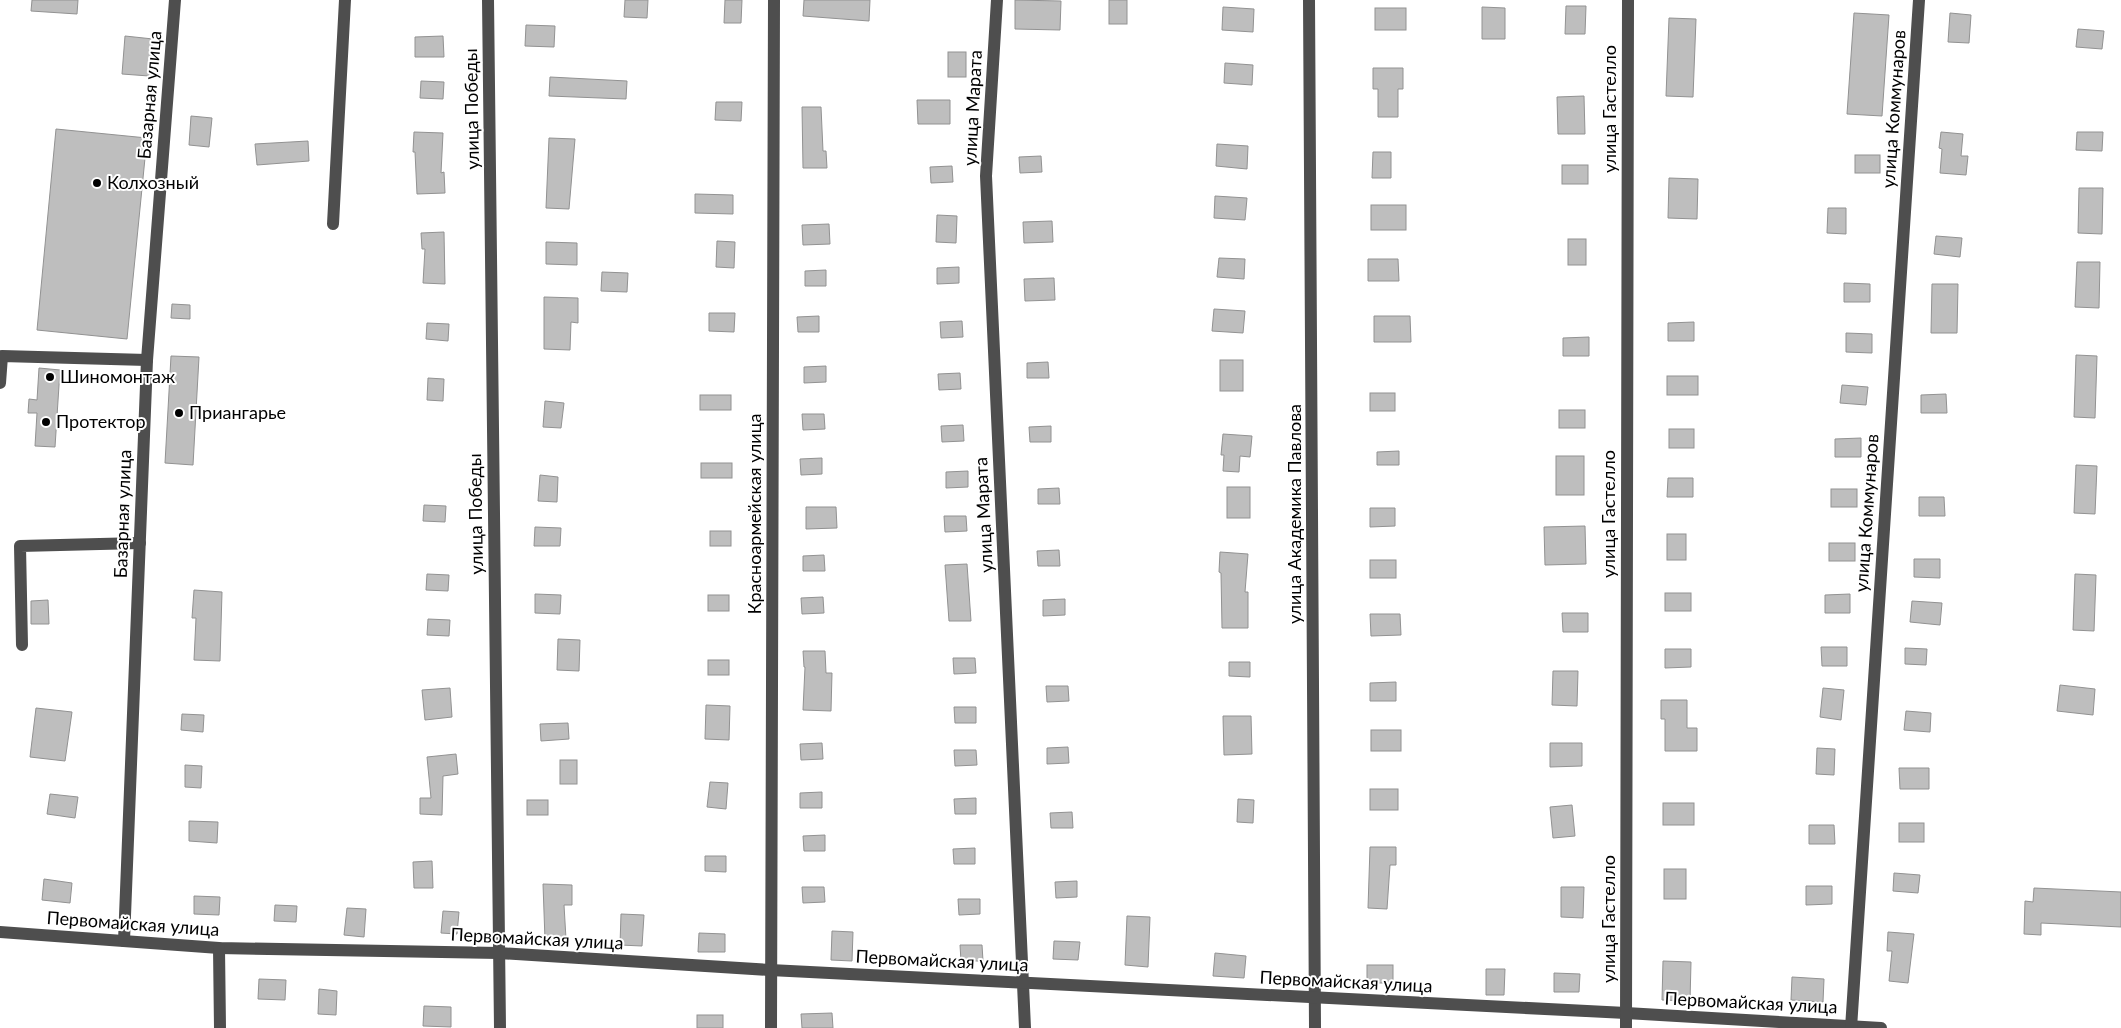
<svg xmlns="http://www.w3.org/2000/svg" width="2121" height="1028" font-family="Lato,sans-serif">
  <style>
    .building { fill: #bebebe; stroke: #929292 }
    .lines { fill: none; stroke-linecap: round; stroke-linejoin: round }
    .minor { stroke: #4e4e4e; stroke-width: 12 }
    .poi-dot { fill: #000; stroke: #fff; stroke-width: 2 }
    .labels { text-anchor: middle; stroke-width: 4; stroke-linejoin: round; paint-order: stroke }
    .street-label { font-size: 18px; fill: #000; stroke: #fff }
    .poi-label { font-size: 18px; fill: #000; stroke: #fff; text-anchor: start }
  </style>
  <rect width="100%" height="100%" fill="#fff"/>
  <!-- building -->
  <g class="building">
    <polygon points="32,0 78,0 77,14 31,11"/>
    <polygon points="625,0 648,0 647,18 624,17"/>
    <polygon points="725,0 742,0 741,23 724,23"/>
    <polygon points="804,0 870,0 869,21 803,16"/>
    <polygon points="1015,0 1061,1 1060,30 1015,29"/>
    <rect x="1109" y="0" width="18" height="24"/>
    <polygon points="1566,6 1586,6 1585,34 1565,34"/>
    <polygon points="1223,7 1254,9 1253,32 1222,30"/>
    <polygon points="1482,7 1505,8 1505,39 1482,39"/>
    <rect x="1375" y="8" width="31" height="22"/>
    <polygon points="1854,13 1889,15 1882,116 1847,114"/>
    <polygon points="1950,13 1971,15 1969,43 1948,42"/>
    <polygon points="1669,18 1696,19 1693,97 1666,96"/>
    <polygon points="526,25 555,26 554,47 525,46"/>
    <polygon points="2078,29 2104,31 2102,49 2076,47"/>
    <polygon points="125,36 153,39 149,76 122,74"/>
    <polygon points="443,36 444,57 415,57 415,37"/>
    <rect x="948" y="52" width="18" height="25"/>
    <polygon points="1225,63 1253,65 1252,85 1224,83"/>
    <polygon points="1373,68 1403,68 1403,89 1398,89 1398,117 1378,117 1378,89 1373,89"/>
    <polygon points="550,77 627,81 626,99 549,96"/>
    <polygon points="421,81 444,82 443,99 420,98"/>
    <polygon points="1584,96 1585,134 1558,134 1557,97"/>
    <polygon points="917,100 950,100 950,124 918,124"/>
    <polygon points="716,102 742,102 741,121 715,120"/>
    <polygon points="802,107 821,107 823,151 826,151 827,168 803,168"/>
    <polygon points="191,116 212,118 209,147 189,145"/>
    <polygon points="56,129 147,138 127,339 37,330"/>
    <polygon points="414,132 443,133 441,173 444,172 445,193 417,194 415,152 413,152"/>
    <polygon points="1941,132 1963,134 1961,156 1968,156 1966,175 1940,173 1942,149 1939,148"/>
    <polygon points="2077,132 2103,132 2102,151 2076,150"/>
    <polygon points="549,138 575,139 569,209 546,208"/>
    <polygon points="308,141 309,161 257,165 255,144"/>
    <polygon points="1217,144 1248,146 1247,169 1216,166"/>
    <polygon points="1373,152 1391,152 1391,178 1372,178"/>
    <rect x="1855" y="155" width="25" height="18"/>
    <polygon points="1041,156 1042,172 1020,173 1019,157"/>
    <rect x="1562" y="165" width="26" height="19"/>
    <polygon points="952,166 953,182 931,183 930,167"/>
    <polygon points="1669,178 1698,179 1697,219 1668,218"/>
    <polygon points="2079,188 2103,188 2102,234 2078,233"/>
    <polygon points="695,194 733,195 733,214 695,213"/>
    <polygon points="1215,196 1247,198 1245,220 1214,218"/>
    <rect x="1371" y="205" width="35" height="25"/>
    <polygon points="1828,208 1846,208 1846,234 1827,233"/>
    <polygon points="937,215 957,216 956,243 936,242"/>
    <polygon points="1052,221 1053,242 1024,243 1023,222"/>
    <polygon points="829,224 830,244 803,245 802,225"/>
    <polygon points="444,232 445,284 423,283 425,249 422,249 421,233"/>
    <polygon points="1936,236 1962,238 1960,257 1934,254"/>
    <rect x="1568" y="239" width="18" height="26"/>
    <polygon points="717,241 735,242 734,268 716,267"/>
    <polygon points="546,242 577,243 577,265 546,264"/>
    <polygon points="1219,258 1245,259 1244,279 1217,277"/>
    <polygon points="1368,259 1398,259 1399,281 1368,281"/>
    <polygon points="2077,262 2100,262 2099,308 2075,307"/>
    <polygon points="959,267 959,283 937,284 937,268"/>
    <polygon points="826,270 826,286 805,286 805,271"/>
    <polygon points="602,272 628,273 627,292 601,291"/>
    <polygon points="1054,278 1055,300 1025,301 1024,279"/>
    <polygon points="1844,283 1870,284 1870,302 1844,302"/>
    <polygon points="1932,284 1958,284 1957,333 1931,333"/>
    <polygon points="544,297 578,298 578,323 571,322 570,350 544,349"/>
    <polygon points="172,304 190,305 190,319 171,318"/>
    <polygon points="1214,309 1245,311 1243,333 1212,331"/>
    <polygon points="709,313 735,313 734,332 709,331"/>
    <polygon points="819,316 819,332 798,332 797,317"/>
    <polygon points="1374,316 1410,316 1411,342 1374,342"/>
    <polygon points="962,321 963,337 941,338 940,322"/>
    <polygon points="1694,322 1694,341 1668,341 1668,323"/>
    <polygon points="427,323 449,324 448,341 426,339"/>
    <polygon points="1846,333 1872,334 1872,353 1846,352"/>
    <polygon points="1589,337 1589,356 1563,356 1563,338"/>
    <polygon points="2076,355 2097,356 2095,418 2074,417"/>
    <polygon points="171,356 199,357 193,465 165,463"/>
    <rect x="1220" y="360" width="23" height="31"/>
    <polygon points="1048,362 1049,378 1027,378 1027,363"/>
    <polygon points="826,366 826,382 804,383 804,367"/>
    <polygon points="39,368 60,370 55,447 35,446 37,413 28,413 29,399 37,400"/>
    <polygon points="960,373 961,389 939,390 938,374"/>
    <rect x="1667" y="376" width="31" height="19"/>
    <polygon points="428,378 444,379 443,401 427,400"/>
    <polygon points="1842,385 1868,387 1866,405 1840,403"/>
    <rect x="1370" y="393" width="25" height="18"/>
    <polygon points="1946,394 1947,413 1921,413 1921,395"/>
    <rect x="700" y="395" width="31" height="15"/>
    <polygon points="545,401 564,403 561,428 543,427"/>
    <rect x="1559" y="410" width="26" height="18"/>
    <polygon points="802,414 824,414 825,429 803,430"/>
    <polygon points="963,425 964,441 942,442 941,426"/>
    <polygon points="1051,426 1051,442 1030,442 1029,427"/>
    <rect x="1669" y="429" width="25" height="19"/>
    <polygon points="1223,434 1252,436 1250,457 1240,456 1239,472 1223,471 1224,455 1221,455"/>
    <polygon points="1861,438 1861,457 1835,457 1835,439"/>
    <polygon points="1399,451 1399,465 1377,465 1377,452"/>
    <rect x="1556" y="456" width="28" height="39"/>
    <polygon points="822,458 822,474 801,475 800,459"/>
    <rect x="701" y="463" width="31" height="15"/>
    <polygon points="2076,465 2097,466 2095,514 2074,513"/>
    <polygon points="968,471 968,487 946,488 946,472"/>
    <polygon points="540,475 558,477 557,502 538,501"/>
    <polygon points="1668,478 1693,478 1693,497 1667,497"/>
    <rect x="1227" y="487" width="23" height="31"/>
    <polygon points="1059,488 1060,504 1038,504 1038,489"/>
    <rect x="1831" y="489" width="26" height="18"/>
    <polygon points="1919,497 1944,497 1945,516 1919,516"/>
    <polygon points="424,505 446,506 445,522 423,521"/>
    <polygon points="806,507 836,507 837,528 806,529"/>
    <polygon points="1370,508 1395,508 1395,526 1370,527"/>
    <polygon points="944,516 966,516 967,531 945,532"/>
    <polygon points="1585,526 1586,564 1545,565 1544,527"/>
    <polygon points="535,527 561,528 560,546 534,546"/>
    <rect x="710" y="531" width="21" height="15"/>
    <rect x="1667" y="534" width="19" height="26"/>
    <rect x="1829" y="543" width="26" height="18"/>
    <polygon points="1059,550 1060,566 1038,566 1037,551"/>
    <polygon points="1220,552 1248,554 1245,592 1248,592 1248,628 1222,628 1221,573 1219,572"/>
    <polygon points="824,555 825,571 803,571 803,556"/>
    <polygon points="1914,559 1940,559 1940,578 1914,577"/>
    <rect x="1370" y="560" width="26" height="18"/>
    <polygon points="967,564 971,621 949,621 945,565"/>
    <polygon points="427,574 449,575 448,591 426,590"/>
    <polygon points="2075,574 2096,575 2094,631 2073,630"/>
    <polygon points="194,590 222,592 220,661 194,660 196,618 192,618"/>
    <rect x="1665" y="593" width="26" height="18"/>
    <polygon points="535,594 561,595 560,614 535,613"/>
    <polygon points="1850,594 1850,613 1825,613 1825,595"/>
    <rect x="708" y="595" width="21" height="16"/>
    <polygon points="823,597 824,613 802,614 801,598"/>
    <polygon points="1065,599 1065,615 1043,616 1043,600"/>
    <polygon points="48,600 49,624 31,624 31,601"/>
    <polygon points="1912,601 1942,603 1940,625 1910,622"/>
    <polygon points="1562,613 1588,613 1588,632 1563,632"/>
    <polygon points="1370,614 1400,614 1401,635 1371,636"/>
    <polygon points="428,619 450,620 449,636 427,635"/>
    <polygon points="558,639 580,640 579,671 557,670"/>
    <polygon points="1821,647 1847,647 1847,666 1822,666"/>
    <polygon points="1905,648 1927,649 1926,665 1905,664"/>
    <polygon points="1665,649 1691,649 1691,667 1665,668"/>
    <polygon points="803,651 825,651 826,673 832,673 831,711 803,710 805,667 804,667"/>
    <polygon points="953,658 975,658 976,673 954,674"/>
    <rect x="708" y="660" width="21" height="15"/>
    <polygon points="1229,662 1250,662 1250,677 1229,676"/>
    <polygon points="1553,671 1578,671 1577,706 1552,705"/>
    <polygon points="1396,682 1396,701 1370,701 1370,683"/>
    <polygon points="2060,685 2095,689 2093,715 2057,711"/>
    <polygon points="1046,686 1068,686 1069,701 1047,702"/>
    <polygon points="450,688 452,717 425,720 422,690"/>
    <polygon points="1823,688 1844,690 1841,720 1820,717"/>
    <polygon points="1661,700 1687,700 1687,728 1697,728 1697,751 1665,751 1665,719 1661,719"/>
    <polygon points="706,705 730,706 729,740 705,739"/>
    <polygon points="954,707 976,707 976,723 955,723"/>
    <polygon points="36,708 72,712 65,761 30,757"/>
    <polygon points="1906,711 1931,713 1930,732 1904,730"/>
    <polygon points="182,714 204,715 203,732 181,730"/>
    <polygon points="1223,716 1251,716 1252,754 1224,755"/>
    <polygon points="568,723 569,739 541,741 540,724"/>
    <rect x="1371" y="730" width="30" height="21"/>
    <polygon points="822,743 823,759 801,760 800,744"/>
    <polygon points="1550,743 1582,743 1582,766 1550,767"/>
    <polygon points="1068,747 1069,763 1047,764 1047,748"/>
    <polygon points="1817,748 1835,749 1834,775 1816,774"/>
    <polygon points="954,750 976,750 977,765 955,766"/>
    <polygon points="456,754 458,774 443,776 442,815 420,814 420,798 431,798 427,757"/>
    <rect x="560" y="760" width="17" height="24"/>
    <polygon points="185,765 202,766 201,788 185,787"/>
    <polygon points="1899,768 1929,768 1929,789 1900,789"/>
    <polygon points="710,782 728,783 726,809 707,807"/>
    <rect x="1370" y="789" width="28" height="21"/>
    <polygon points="822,792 822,808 800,808 800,793"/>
    <polygon points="50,794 78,797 75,818 47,814"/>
    <polygon points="976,798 976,814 955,814 954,799"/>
    <polygon points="1238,799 1254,800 1253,823 1237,822"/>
    <rect x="527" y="800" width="21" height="15"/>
    <rect x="1663" y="803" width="31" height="22"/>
    <polygon points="1572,805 1575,836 1553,838 1550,807"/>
    <polygon points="1072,812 1073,828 1051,828 1050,813"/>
    <polygon points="189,821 218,822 217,843 189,841"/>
    <rect x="1899" y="823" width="25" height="19"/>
    <polygon points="1809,825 1834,825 1835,844 1809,844"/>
    <polygon points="825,835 825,851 804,851 803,836"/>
    <polygon points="1370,847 1396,847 1396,865 1390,865 1387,909 1368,908"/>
    <polygon points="975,848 975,864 954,864 953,849"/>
    <polygon points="705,856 726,856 726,872 705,871"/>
    <polygon points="432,861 433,888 414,888 413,862"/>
    <rect x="1664" y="869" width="22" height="30"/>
    <polygon points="1894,873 1920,875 1918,893 1893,891"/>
    <polygon points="44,879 72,883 70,903 42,900"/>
    <polygon points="1077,881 1077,897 1056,898 1055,882"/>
    <polygon points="543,884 572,885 572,905 564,905 566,939 545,940"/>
    <polygon points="1806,886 1832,886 1832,904 1806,905"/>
    <polygon points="802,887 824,887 825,902 803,903"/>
    <polygon points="1561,887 1584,887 1583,918 1561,917"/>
    <polygon points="2034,888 2121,892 2121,927 2041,923 2041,935 2024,934 2025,901 2033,902"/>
    <polygon points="194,896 220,897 219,915 194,914"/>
    <polygon points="958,899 980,899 980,914 959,915"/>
    <polygon points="275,905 297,906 296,922 274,921"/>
    <polygon points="347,908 366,909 364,937 344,935"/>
    <polygon points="443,911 459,912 457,934 441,933"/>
    <polygon points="621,914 644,915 642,946 620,945"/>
    <polygon points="1127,916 1150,917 1148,967 1125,965"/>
    <polygon points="832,931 853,932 852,961 831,960"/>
    <polygon points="1888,932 1914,934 1908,983 1889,981 1892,951 1887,951"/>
    <polygon points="699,933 725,934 725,952 698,952"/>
    <polygon points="1054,941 1080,942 1078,960 1053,959"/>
    <polygon points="960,945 982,945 983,961 961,961"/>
    <polygon points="1215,953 1246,956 1244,978 1213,976"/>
    <polygon points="1663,961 1691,962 1690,1001 1662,1000"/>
    <rect x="1367" y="965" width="26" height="18"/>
    <polygon points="1486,969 1505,969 1504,995 1486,995"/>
    <polygon points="1554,973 1580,974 1579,992 1554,992"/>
    <polygon points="1792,977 1824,979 1823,1002 1791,1000"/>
    <polygon points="259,979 286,980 285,1000 258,999"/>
    <polygon points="319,989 337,991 336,1015 318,1014"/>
    <polygon points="424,1006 451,1007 451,1027 423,1026"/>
    <polygon points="832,1013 833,1028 802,1028 801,1014"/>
    <rect x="697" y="1015" width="26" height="13"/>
  </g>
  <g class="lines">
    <!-- minor -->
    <g class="minor">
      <polyline points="488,0 500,1028"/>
      <polyline points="997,0 986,176 1025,1028"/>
      <polyline points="1309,0 1315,1028"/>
      <polyline points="333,224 345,0"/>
      <polyline points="0,383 2,356 147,360"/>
      <polyline points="22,645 20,546 140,543"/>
      <polyline points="0,932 219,948 499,953 770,970 1626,1013 1881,1028"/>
      <polyline points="124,941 147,360 175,0"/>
      <polyline points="219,948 220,1028"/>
      <polyline points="771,1028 774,0"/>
      <polyline points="1626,1028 1628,0"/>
      <polyline points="1851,1028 1919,0"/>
    </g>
  </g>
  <!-- markers -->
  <g class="poi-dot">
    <circle cx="97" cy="183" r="5"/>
    <circle cx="50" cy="377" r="5"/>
    <circle cx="179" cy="413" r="5"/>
    <circle cx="46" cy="422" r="5"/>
  </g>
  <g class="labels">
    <!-- street labels -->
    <g class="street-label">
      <text transform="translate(150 95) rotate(-85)" y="6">Базарная улица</text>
      <text transform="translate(973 108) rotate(-87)" y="6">улица Марата</text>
      <text transform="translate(472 109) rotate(-91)" y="6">улица Победы</text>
      <text transform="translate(1610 109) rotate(-90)" y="6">улица Гастелло</text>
      <text transform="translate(1894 109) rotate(-86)" y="6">улица Коммунаров</text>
      <text transform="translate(1867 513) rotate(-86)" y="6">улица Коммунаров</text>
      <text transform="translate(123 514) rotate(-88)" y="6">Базарная улица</text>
      <text transform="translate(476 514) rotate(-91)" y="6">улица Победы</text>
      <text transform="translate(755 514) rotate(-90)" y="6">Красноармейская улица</text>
      <text transform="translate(1295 514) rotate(-90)" y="6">улица Академика Павлова</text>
      <text transform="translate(1609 514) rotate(-90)" y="6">улица Гастелло</text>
      <text transform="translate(984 515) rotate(-93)" y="6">улица Марата</text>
      <text transform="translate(1609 919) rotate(-90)" y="6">улица Гастелло</text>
      <text transform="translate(133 924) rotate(4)" y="6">Первомайская улица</text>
      <text transform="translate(537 939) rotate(3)" y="6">Первомайская улица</text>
      <text transform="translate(942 961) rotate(3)" y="6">Первомайская улица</text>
      <text transform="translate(1346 982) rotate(3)" y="6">Первомайская улица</text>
      <text transform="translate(1751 1003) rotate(3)" y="6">Первомайская улица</text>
    </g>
    <!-- poi labels -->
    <g class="poi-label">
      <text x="107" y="189">Колхозный</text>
      <text x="60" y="383">Шиномонтаж</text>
      <text x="189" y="419">Приангарье</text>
      <text x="56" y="428">Протектор</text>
    </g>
  </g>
</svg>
